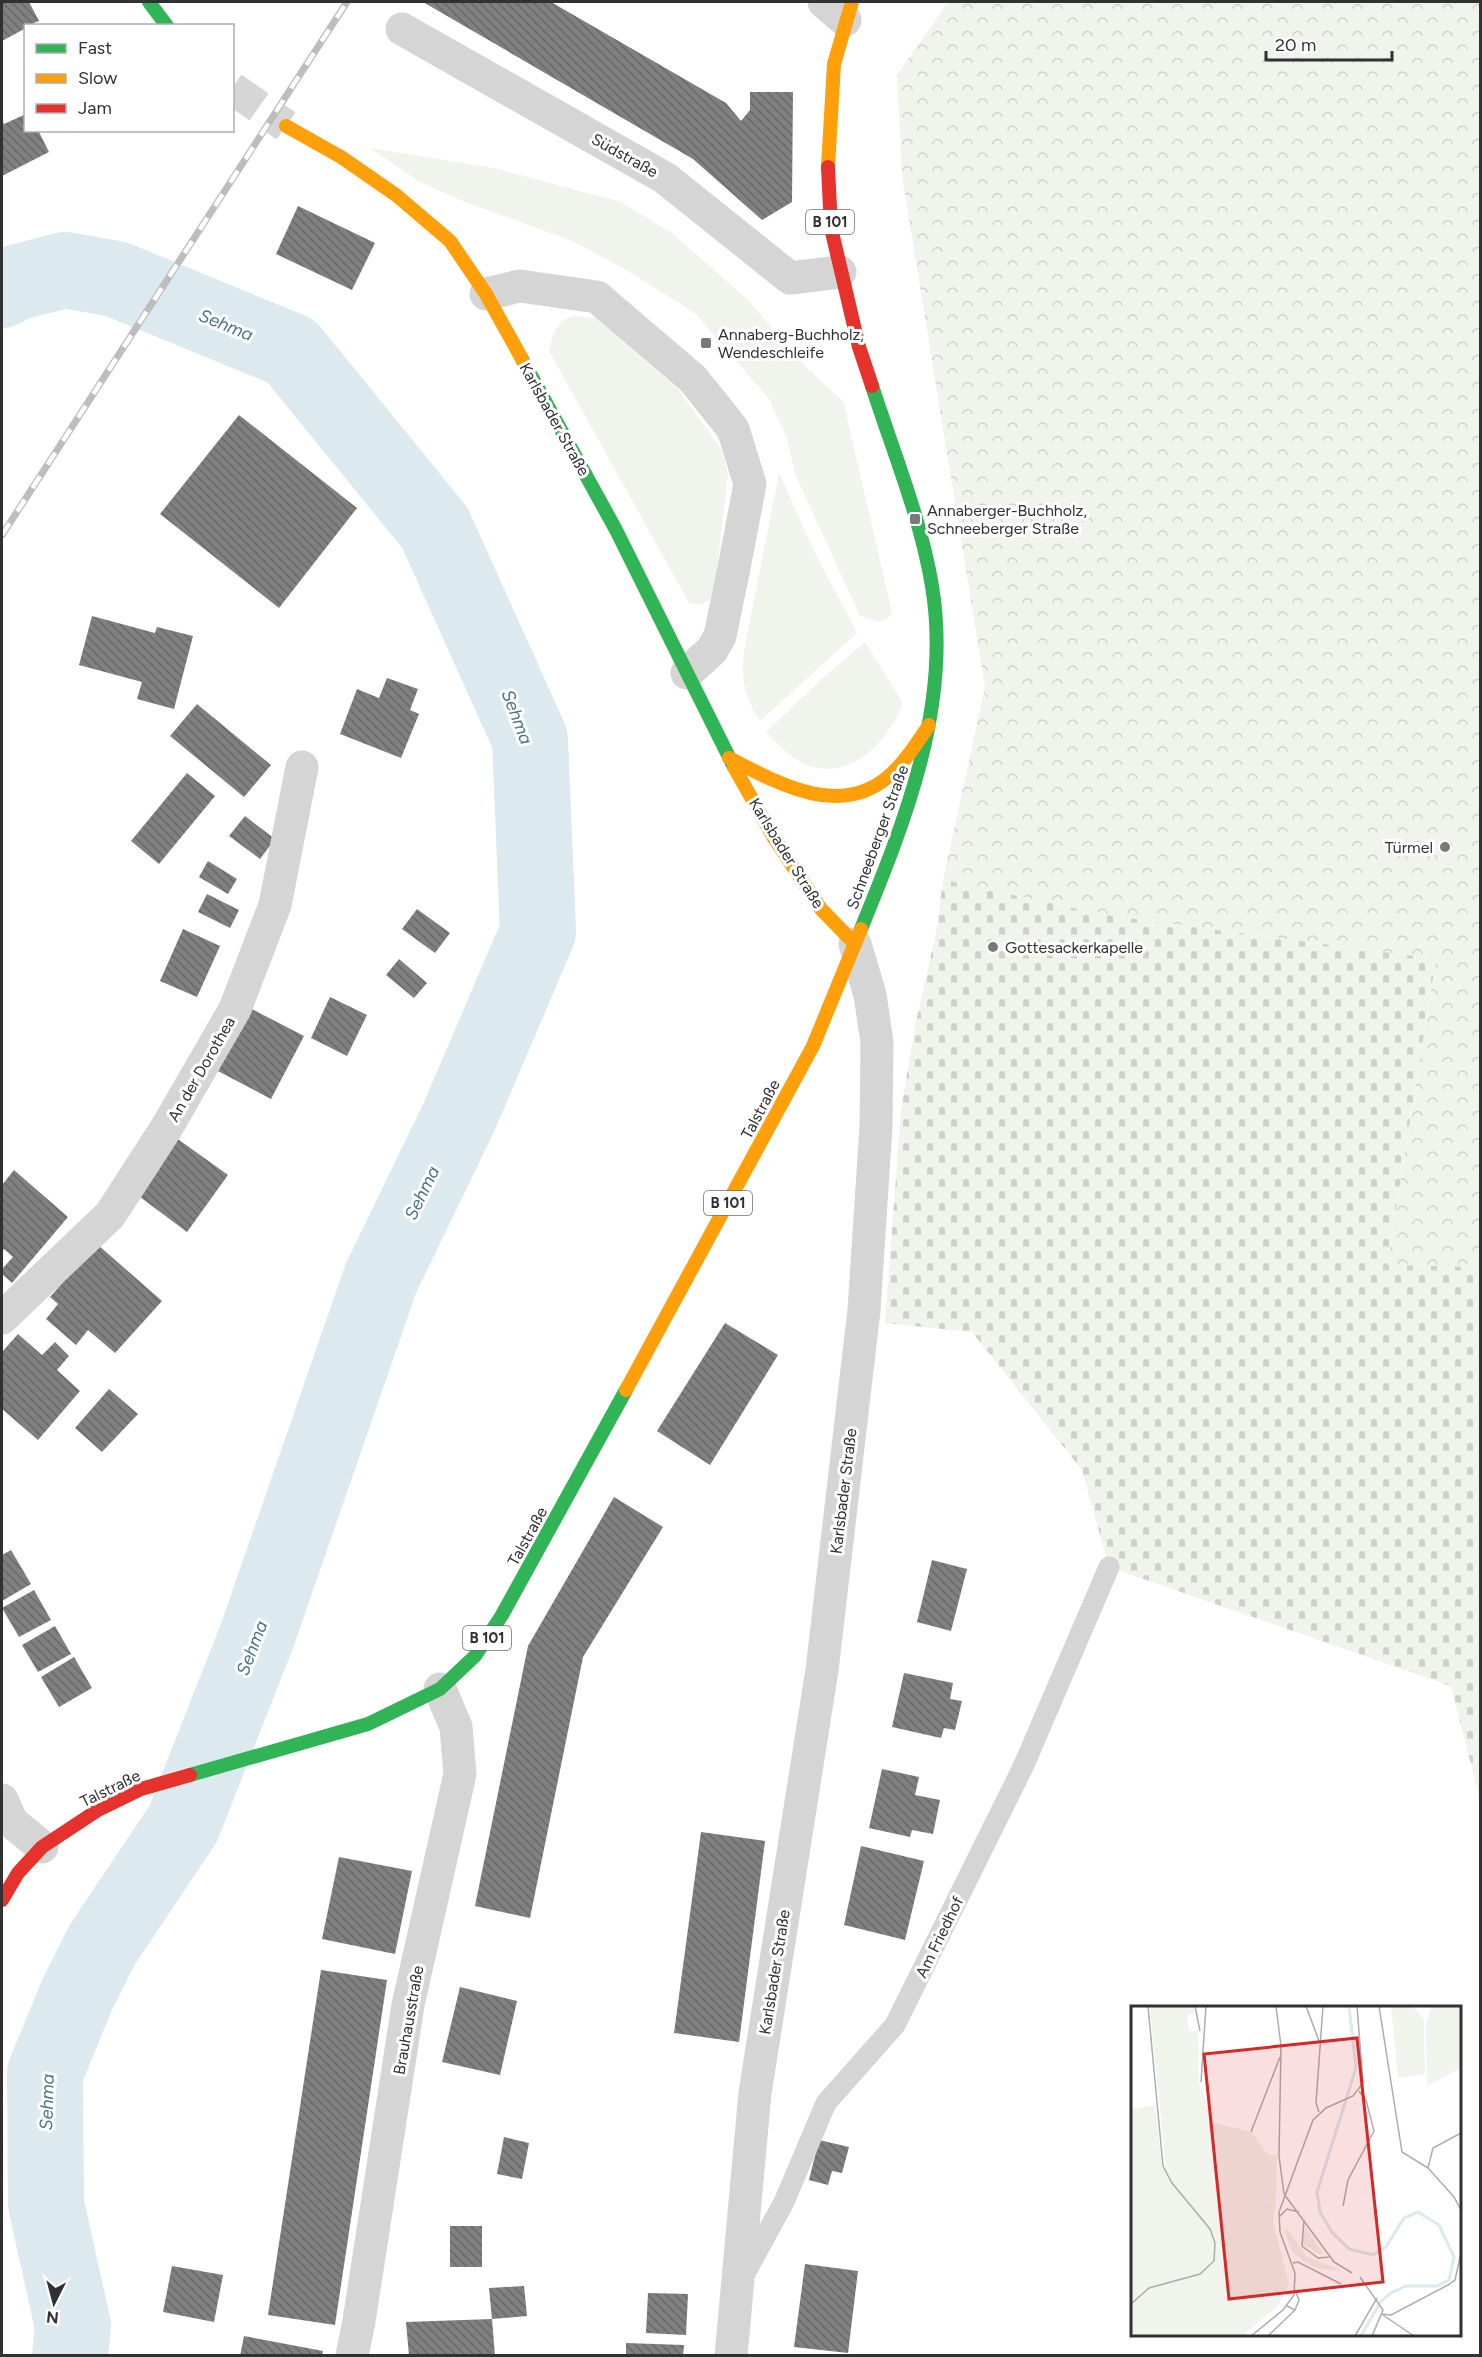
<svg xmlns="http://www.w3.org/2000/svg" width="1482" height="2357" font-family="Figtree,sans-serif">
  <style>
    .green { fill: #f1f3ed }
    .forest { fill: url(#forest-crowns) }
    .cemetery { fill: url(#cemetery-stones) }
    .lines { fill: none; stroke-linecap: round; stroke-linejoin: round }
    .river { stroke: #dce9ee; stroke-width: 76 }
    .building { fill: url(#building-back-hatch) }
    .secondary-tunnel { stroke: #d6d6d6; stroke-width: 33; stroke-dasharray: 33 16; stroke-linecap: butt }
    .lane { stroke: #d5d5d5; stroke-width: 21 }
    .street { stroke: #d5d5d5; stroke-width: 33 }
    .fast { stroke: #30b455; stroke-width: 14 }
    .slow { stroke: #ff9f0a; stroke-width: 14 }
    .jam { stroke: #e5322d; stroke-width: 14 }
    .rail-casing { stroke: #bdbdbd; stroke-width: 7 }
    .rail { stroke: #fff; stroke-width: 4.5; stroke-dasharray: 14; stroke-linecap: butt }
    .poi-dot { fill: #797979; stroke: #fff; stroke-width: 2 }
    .labels { text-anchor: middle; stroke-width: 6; stroke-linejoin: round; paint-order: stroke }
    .shield { fill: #fff; stroke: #6f6f6f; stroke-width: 1.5 }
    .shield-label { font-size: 15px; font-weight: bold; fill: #313131 }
    .street-label { font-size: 16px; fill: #313131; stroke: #fff }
    .poi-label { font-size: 16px; fill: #313131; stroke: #fff; text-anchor: start }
    .water-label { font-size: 18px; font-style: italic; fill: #48758a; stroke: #fff }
    .inset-river { fill: none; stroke: #dce9ee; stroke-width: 3 }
    .inset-road { fill: none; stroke: #adadad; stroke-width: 1.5 }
    .view { fill: #d62828; fill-opacity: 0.15; stroke: #d62828; stroke-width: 3 }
    .inset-edge { fill: none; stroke: #313131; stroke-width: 3 }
  </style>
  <defs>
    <pattern id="forest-crowns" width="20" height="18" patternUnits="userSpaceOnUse" patternTransform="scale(1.5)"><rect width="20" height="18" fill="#f1f3ed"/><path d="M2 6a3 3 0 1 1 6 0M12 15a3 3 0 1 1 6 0" fill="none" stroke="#cfd1cc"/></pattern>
    <pattern id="cemetery-stones" width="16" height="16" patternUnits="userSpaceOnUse" patternTransform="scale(1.5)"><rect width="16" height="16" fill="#f1f3ed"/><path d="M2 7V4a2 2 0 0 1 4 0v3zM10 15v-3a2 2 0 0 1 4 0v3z" fill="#cfd1cc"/></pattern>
    <pattern id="building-back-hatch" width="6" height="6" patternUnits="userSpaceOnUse" patternTransform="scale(1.5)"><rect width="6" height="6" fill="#808080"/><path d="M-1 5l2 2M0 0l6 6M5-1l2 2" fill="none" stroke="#696969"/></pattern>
  </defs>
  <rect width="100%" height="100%" fill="#fff"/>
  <!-- green -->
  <g class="green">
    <polygon points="370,148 494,168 621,202 673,234 748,300 805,366 843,401 892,612 889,617 880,622 860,616 795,474 787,438 769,399 696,314 623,268 572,241 460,200 420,182"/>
    <path d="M573,316l23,2 82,71 43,60 7,25 -12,104 -5,21 -11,6 -11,-2 -140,-252c3,-17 7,-29 24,-35z"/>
    <path d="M779,473l35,78 43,82 -97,88c-16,-25 -19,-41 -16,-70z"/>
    <path d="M865,642l38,61c-14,36 -49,77 -93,63 -18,-6 -31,-21 -44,-34l59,-56z"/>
  </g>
  <!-- forest -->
  <polygon class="forest" points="948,2 1480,2 1480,1267 1387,1265 1436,959 1112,916 943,880 985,687 902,176 897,75"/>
  <!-- cemetery -->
  <polygon class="cemetery" points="943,880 1112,916 1436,959 1387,1265 1480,1267 1480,1800 1451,1686 1109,1567 1082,1470 972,1332 885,1323 901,1110 915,1026 936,933"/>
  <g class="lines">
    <!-- river -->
    <polyline class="river" points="2,290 14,283 65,270 116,279 291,351 435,528 530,739 538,932 459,1117 381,1278 257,1636 183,1824 102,1945 77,1995 45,2073 46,2204 73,2326 70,2356"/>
  </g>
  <!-- building -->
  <g class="building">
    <polygon points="2,2 29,2 39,21 26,26 26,28 2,41"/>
    <polygon points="423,2 551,2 726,103 741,121 750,110 750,92 793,92 792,202 762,220 693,159"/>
    <polygon points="26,114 26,130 38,130 49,152 2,176 2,120 4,124"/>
    <polygon points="298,206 375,243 352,290 276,254"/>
    <polygon points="239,415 357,508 279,608 160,514"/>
    <polygon points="92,616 155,633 157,627 193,636 174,709 137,699 142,682 79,665"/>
    <polygon points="387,678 418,689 410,710 419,714 401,758 340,734 357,689 379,698"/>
    <polygon points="197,704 271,765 244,797 170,736"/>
    <polygon points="187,773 215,796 159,864 131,841"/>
    <polygon points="245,816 275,839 260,859 229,836"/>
    <polygon points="208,861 237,879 228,894 199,877"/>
    <polygon points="207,894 239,910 230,928 198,912"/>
    <polygon points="417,909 450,933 435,953 402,929"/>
    <polygon points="183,929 220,946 197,997 160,981"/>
    <polygon points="399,959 427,983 414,998 386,975"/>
    <polygon points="330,997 367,1015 347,1056 311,1038"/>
    <polygon points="246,1006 304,1036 271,1099 214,1069"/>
    <polygon points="175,1137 228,1175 187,1232 136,1194"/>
    <polygon points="14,1170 68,1217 12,1283 2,1274 2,1269 13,1257 4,1249 2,1252 2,1185"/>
    <polygon points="97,1244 162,1301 115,1353 88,1330 76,1345 46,1319 58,1304 50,1297"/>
    <polygon points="725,1323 778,1355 710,1465 657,1431"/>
    <polygon points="18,1334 42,1355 55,1342 69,1356 57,1370 80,1391 38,1440 2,1409 2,1352"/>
    <polygon points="109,1389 138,1414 102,1452 75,1428"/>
    <polygon points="614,1497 663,1527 583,1657 530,1918 475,1906 528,1646"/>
    <polygon points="11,1550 31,1584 2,1601 2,1555"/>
    <polygon points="932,1560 967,1569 951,1631 917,1622"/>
    <polygon points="34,1590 51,1620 19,1637 2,1608"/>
    <polygon points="55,1626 71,1654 38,1672 22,1645"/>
    <polygon points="74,1657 92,1688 59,1707 41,1677"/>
    <polygon points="904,1673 953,1683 950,1699 962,1701 955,1730 944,1728 941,1738 892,1727"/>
    <polygon points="882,1769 919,1777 915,1795 940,1800 933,1834 912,1830 910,1837 869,1828"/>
    <polygon points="701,1832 765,1841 739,2042 674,2033"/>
    <polygon points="861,1846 924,1861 905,1940 844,1925"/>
    <polygon points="339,1857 412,1871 395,1954 322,1939"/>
    <polygon points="321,1970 387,1980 335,2325 268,2315"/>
    <polygon points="460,1987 517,2001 500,2075 442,2062"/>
    <polygon points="504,2137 529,2143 522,2179 497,2174"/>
    <polygon points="819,2140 849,2147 842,2173 832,2171 828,2185 809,2180"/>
    <rect x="450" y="2226" width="32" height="41"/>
    <polygon points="805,2264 858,2271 848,2353 794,2347"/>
    <polygon points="172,2266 223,2275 214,2322 163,2312"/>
    <polygon points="524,2286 527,2316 492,2319 489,2288"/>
    <polygon points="648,2293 688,2294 686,2335 646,2333"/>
    <polygon points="492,2319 495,2356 409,2356 406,2322"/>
    <polygon points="244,2336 323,2351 322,2356 240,2356"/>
    <polygon points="626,2343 684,2345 683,2356 626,2356"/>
  </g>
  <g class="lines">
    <!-- secondary-tunnel -->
    <polyline class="secondary-tunnel" points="232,88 286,126"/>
    <!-- lane -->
    <polyline class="lane" points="743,2277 784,2202 826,2103 895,2025 1023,1767 1109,1567"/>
    <!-- street -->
    <g class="street">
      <polyline points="824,2 845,20"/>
      <polyline points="402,29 665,178 790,278 840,272"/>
      <polyline points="486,294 520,286 597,297 693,379 733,429 750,484 734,568 720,636 712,650 687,673"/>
      <polyline points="2,1318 110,1215 167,1127 235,1009 275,905 302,767"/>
      <polyline points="2,1800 12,1822 42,1847"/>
      <polyline points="352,2356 359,2321 408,2005 460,1774 456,1727 440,1689"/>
      <polyline points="731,2356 755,2093 822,1670 864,1310 876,1126 877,1042 870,995 855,944"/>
    </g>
    <!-- fast -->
    <g class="fast">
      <polyline points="149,2 167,26"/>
      <polyline points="522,359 616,530 734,767"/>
      <path d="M861,929c44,-108 91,-224 71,-343 -11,-67 -39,-135 -60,-200"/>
      <polyline points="190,1775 368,1724 440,1689 475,1656 502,1615 626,1390"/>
    </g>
    <!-- slow -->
    <g class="slow">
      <polyline points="286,126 341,157 396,195 450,241 486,294 522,359"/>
      <polyline points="828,167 834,64 852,2"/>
      <path d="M729,758c48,25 111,61 160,18 16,-14 28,-33 40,-51"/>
      <polyline points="734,767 774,838 821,909 855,944"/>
      <polyline points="626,1390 813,1046 861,929"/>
    </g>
    <!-- jam -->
    <g class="jam">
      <polyline points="828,167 831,228 859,347 872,386"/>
      <polyline points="2,1900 18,1873 42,1847 98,1810 141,1789 190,1775"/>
    </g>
    <defs>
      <polyline id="rail" points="2,535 347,2"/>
    </defs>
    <!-- rail casing -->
    <use href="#rail" class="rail-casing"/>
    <!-- rail -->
    <use href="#rail" class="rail"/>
  </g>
  <!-- markers -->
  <g class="poi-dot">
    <rect x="700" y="337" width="12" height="12" rx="3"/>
    <rect x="909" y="513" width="12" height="12" rx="3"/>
    <circle cx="1445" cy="847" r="6"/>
    <circle cx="993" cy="947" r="6"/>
  </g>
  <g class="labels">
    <!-- shield labels -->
    <g class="shield">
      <rect x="806" y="210" width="48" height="24" rx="4.5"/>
      <rect x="704" y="1191" width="48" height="24" rx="4.5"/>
      <rect x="463" y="1626" width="48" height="24" rx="4.5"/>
    </g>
    <g class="shield-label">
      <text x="830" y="227">B 101</text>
      <text x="728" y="1208">B 101</text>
      <text x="487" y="1643">B 101</text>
    </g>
    <!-- street labels -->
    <g class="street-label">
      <text transform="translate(625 155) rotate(29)" y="6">Südstraße</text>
      <text transform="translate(555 419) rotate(61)" y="6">Karlsbader Straße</text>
      <text transform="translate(877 837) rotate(-70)" y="6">Schneeberger Straße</text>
      <text transform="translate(787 853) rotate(58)" y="6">Karlsbader Straße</text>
      <text transform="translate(201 1069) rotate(-60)" y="6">An der Dorothea</text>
      <text transform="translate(760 1109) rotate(-62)" y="6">Talstraße</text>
      <text transform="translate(843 1491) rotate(-83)" y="6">Karlsbader Straße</text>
      <text transform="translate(527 1536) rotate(-61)" y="6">Talstraße</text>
      <text transform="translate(110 1788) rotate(-26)" y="6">Talstraße</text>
      <text transform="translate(939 1937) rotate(-64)" y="6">Am Friedhof</text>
      <text transform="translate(774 1972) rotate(-81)" y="6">Karlsbader Straße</text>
      <text transform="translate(408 2020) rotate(-80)" y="6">Brauhausstraße</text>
    </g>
    <!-- poi labels -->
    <g class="poi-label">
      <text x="718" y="340">Annaberg-Buchholz,<tspan x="718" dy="18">Wendeschleife</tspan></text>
      <text x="927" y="516">Annaberger-Buchholz,<tspan x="927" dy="18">Schneeberger Straße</tspan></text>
      <text x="1433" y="853" text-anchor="end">Türmel</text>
      <text x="1005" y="953">Gottesackerkapelle</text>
    </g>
    <!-- water labels -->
    <g class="water-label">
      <text transform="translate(226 325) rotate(22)" y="6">Sehma</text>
      <text transform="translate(517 717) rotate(69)" y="6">Sehma</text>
      <text transform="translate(422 1193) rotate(-64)" y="6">Sehma</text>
      <text transform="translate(252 1648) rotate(-69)" y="6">Sehma</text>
      <text transform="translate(47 2102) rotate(-88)" y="6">Sehma</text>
    </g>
  </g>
  <!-- overview -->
  <g transform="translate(1131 2006)">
    <rect width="330" height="330" fill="#fff"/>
    <path d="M174,221l17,25 -1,3 -18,-11zM156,222l20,29 36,14 -27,-3 -14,-8 -11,-10 -7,-21z" fill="#f1f3ed"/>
    <path d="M301,0h29v62l-34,18 -1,-61zM24,99l7,63 4,-2 8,14 51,-14 33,34 18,1 -3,21 16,62 -10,21 -37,31h-111v-227z" fill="#f1f3ed"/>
    <path d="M21,25h46l1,52 15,40 37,9 17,23h9l-1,46 -52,-2 1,-33 -10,1 -11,11 -30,2 -8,-14z" fill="#f1f3ed"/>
    <path d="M19,0h44v8l-7,1 2,16h-37zM260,0h21l12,13 1,55 -27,4z" fill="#f1f3ed"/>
    <path class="inset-river" d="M218,0l7,62 -39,124 3,20 12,20 17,17 24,6 13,-8 18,-29 14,-6 21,13 15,32 -5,23 -12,6h-31l-15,7 -10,8 -20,35"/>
    <path class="inset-road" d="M64,0l5,25M145,0l5,40 -2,110 5,38M175,0l13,35M248,0l23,146 26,16M70,76l5,-76M188,106l-3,-9 7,-97M120,126l29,-75M297,162l26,29 7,13M297,162l5,-20 28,-15M153,188l50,68 18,11M212,200l5,-26 26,-49 -8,-31 -7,-9M148,211l8,-8 12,3M173,214l-2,26 16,12 11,-1M162,257l5,-1 43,22M229,271l23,33 -11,26M0,298l18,-16 51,-14 14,-13 1,-18 -5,-14 -38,-46 -9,-17 -15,-160M164,304l4,-10 -4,-10M251,308l9,1 57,-30 7,-5 6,-27M252,309l31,21M120,330l32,-26 11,-15 1,-22 -15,-41 -1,-20 34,-92 13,-12 27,-12 10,-13 -6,-77M137,330l27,-26 -8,-4M224,330l22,-38"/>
    <path class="view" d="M226,32l26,244 -154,17 -25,-245z"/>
    <rect width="330" height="330" class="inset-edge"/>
  </g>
  <!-- border -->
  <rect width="1482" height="2357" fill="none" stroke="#313131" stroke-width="6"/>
  <!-- legend -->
  <rect x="24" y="24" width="210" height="108" fill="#ffffff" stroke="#adadad" stroke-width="1.5"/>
  <rect x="36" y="44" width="30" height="9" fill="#30b455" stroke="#adadad" stroke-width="1.5"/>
  <text x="78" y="54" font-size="18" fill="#313131">Fast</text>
  <rect x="36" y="74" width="30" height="9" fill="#ff9f0a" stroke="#adadad" stroke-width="1.5"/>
  <text x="78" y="84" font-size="18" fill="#313131">Slow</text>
  <rect x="36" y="104" width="30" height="9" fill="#e5322d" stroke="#adadad" stroke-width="1.5"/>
  <text x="78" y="114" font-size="18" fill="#313131">Jam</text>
  <!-- north arrow -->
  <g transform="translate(54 2303) rotate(186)" stroke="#ffffff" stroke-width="4.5" paint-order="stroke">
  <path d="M0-4.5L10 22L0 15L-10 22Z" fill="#313131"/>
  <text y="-9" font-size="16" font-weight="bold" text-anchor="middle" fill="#313131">N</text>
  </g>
  <!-- scale -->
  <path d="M1266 51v9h126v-9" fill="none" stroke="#313131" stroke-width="3"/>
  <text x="1275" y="51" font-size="18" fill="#313131" stroke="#ffffff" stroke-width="4.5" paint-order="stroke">20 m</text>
</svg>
